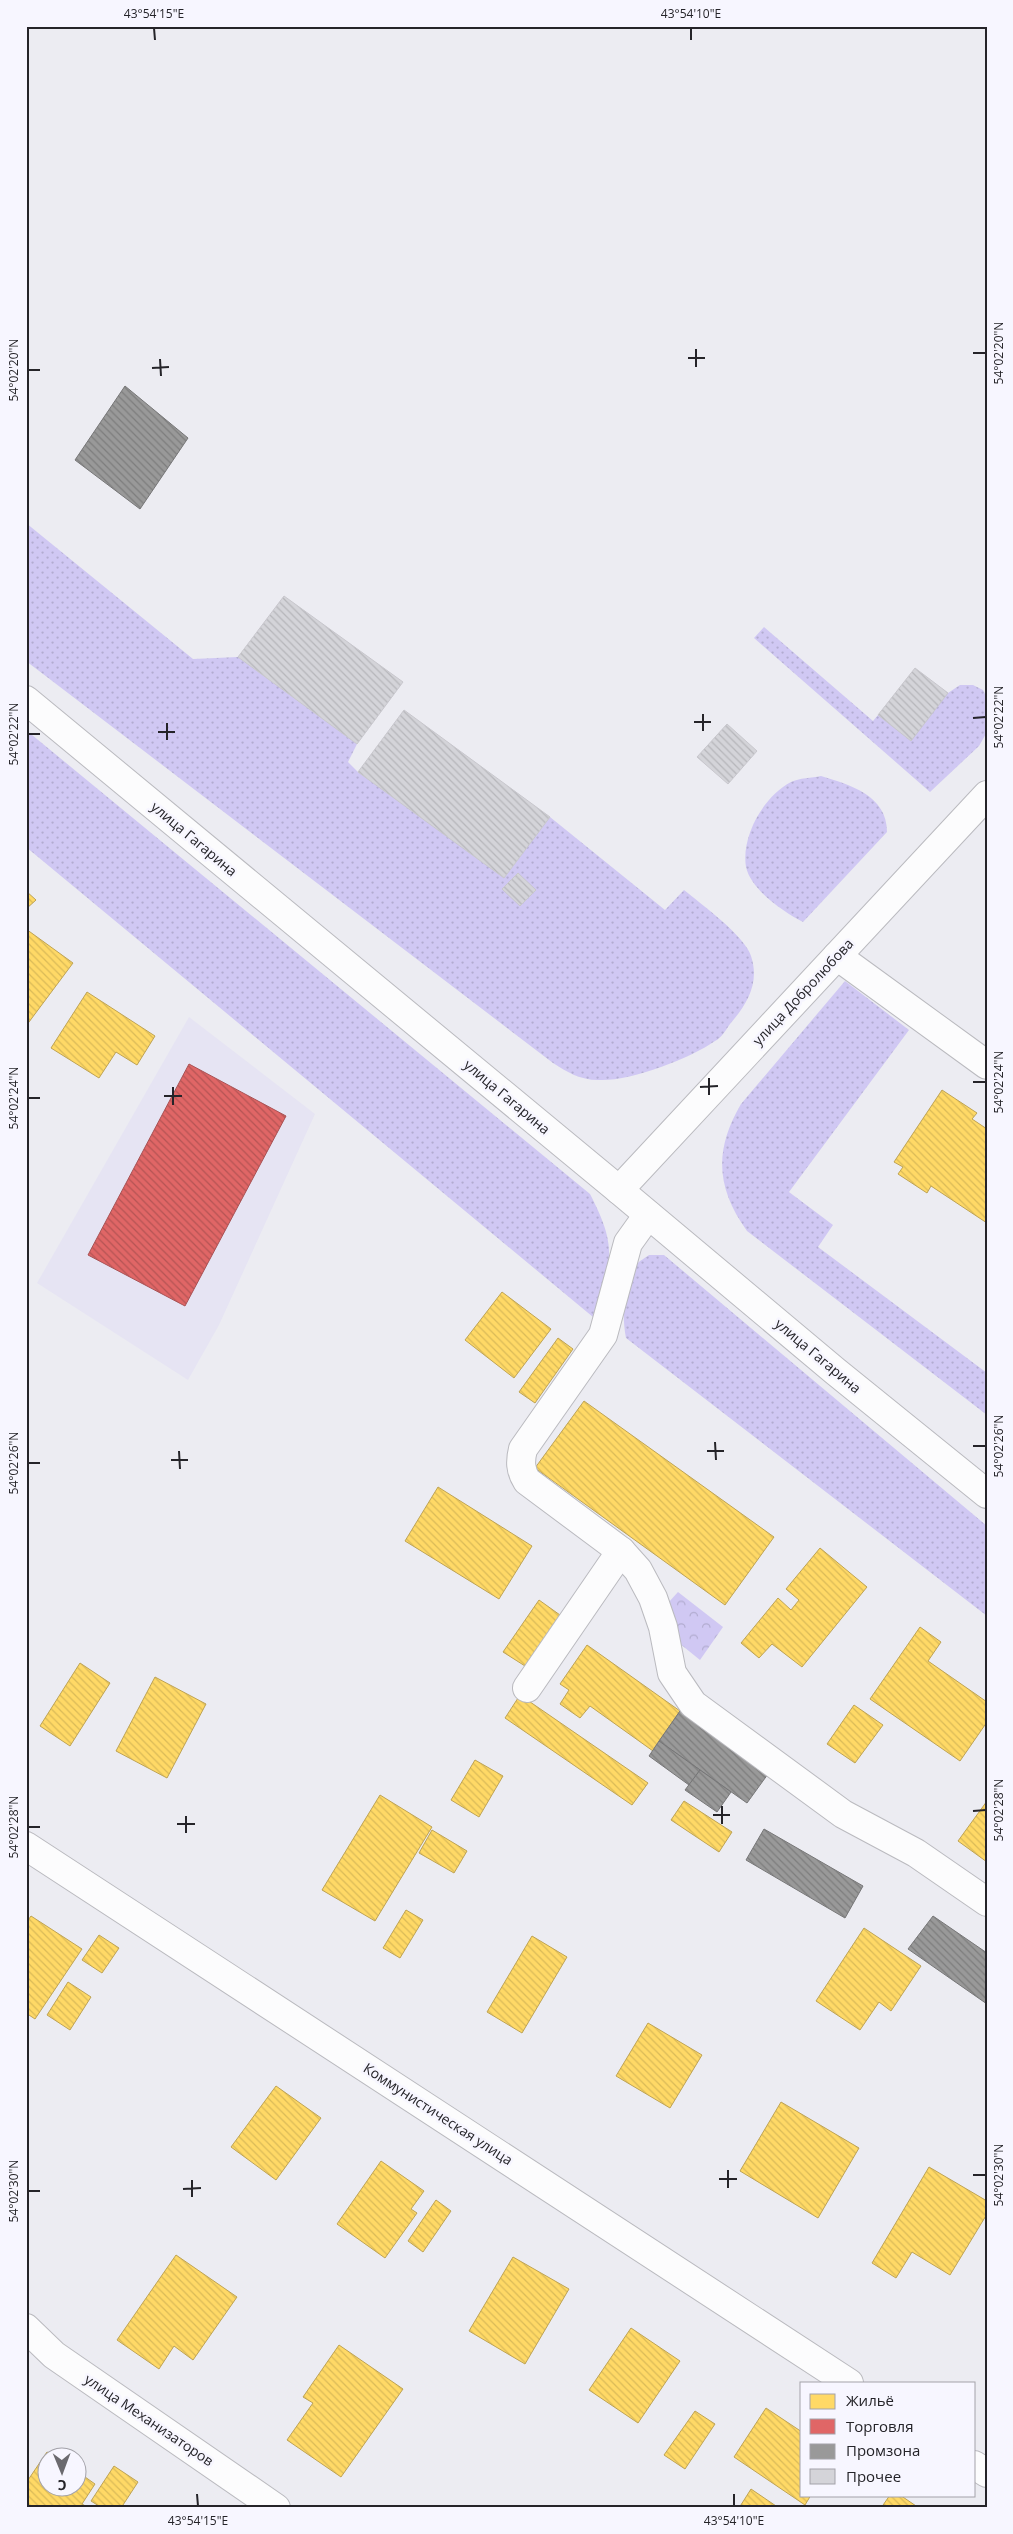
<svg xmlns="http://www.w3.org/2000/svg" width="1013" height="2534" font-family="'Open Sans',sans-serif">
  <style>
    .built { fill: #e6e4f3 }
    .grass { fill: url(#grass-dots) }
    .forest { fill: url(#forest-crowns) }
    .homes { fill: url(#homes-back-hatch); stroke: #bea354 }
    .shops { fill: url(#shops-back-hatch); stroke: #a85254 }
    .industry { fill: url(#industry-back-hatch); stroke: #767677 }
    .building { fill: url(#building-back-hatch); stroke: #c8c7cd }
    .lines { fill: none; stroke-linecap: round; stroke-linejoin: round }
    .minor-casing { stroke: #bababf; stroke-width: 30 }
    .major-casing { stroke: #bababf; stroke-width: 30 }
    .minor { stroke: #fcfcfd; stroke-width: 28 }
    .major { stroke: #fcfcfd; stroke-width: 28 }
    .ticks { fill: none; stroke: #252429; stroke-width: 2 }
    .labels { text-anchor: middle; stroke-width: 5; stroke-linejoin: round; paint-order: stroke }
    .street-label { font-size: 14px; fill: #252429; stroke: #f7f6ff }
    .neatline { fill: none; stroke: #252429; stroke-width: 2 }
    .ticks-label { font-size: 12px; text-anchor: middle; fill: #252429 }
  </style>
  <defs>
    <pattern id="grass-dots" width="8" height="8" patternUnits="userSpaceOnUse" patternTransform="scale(1.25)"><rect width="8" height="8" fill="#d0c8f3"/><path d="M2 2h.1M6 6h.1" fill="none" stroke="#b2acd0" stroke-width="1.8" stroke-linecap="round"/></pattern>
    <pattern id="forest-crowns" width="20" height="18" patternUnits="userSpaceOnUse" patternTransform="scale(1.25)"><rect width="20" height="18" fill="#d0c8f3"/><path d="M2 6a3 3 0 1 1 6 0M12 15a3 3 0 1 1 6 0" fill="none" stroke="#b2acd0"/></pattern>
    <pattern id="homes-back-hatch" width="6" height="6" patternUnits="userSpaceOnUse" patternTransform="scale(1.25)"><rect width="6" height="6" fill="#ffd966"/><path d="M-1 5l2 2M0 0l6 6M5-1l2 2" fill="none" stroke="#daba58"/></pattern>
    <pattern id="shops-back-hatch" width="6" height="6" patternUnits="userSpaceOnUse" patternTransform="scale(1.25)"><rect width="6" height="6" fill="#e06666"/><path d="M-1 5l2 2M0 0l6 6M5-1l2 2" fill="none" stroke="#b55454"/></pattern>
    <pattern id="industry-back-hatch" width="6" height="6" patternUnits="userSpaceOnUse" patternTransform="scale(1.25)"><rect width="6" height="6" fill="#999"/><path d="M-1 5l2 2M0 0l6 6M5-1l2 2" fill="none" stroke="#7d7d7d"/></pattern>
    <pattern id="building-back-hatch" width="6" height="6" patternUnits="userSpaceOnUse" patternTransform="scale(1.25)"><rect width="6" height="6" fill="#d4d4d9"/><path d="M-1 5l2 2M0 0l6 6M5-1l2 2" fill="none" stroke="#b6b6ba"/></pattern>
  </defs>
  <rect width="100%" height="100%" fill="#ececf2"/>
  <!-- built -->
  <polygon class="built" points="189,1017 315,1114 219,1325 188,1380 37,1283"/>
  <!-- grass -->
  <g class="grass">
    <path d="M26,523l167,136 45,-2 119,87 -9,18 10,10 146,106 46,-61 115,93 19,-20c17,14 61,46 67,66 9,27 -4,48 -21,68 -4,6 -9,14 -15,17 -26,18 -86,41 -117,39 -18,0 -31,-8 -45,-17l-527,-402z"/>
    <polygon points="764,627 873,721 878,715 948,693 960,685 973,685 983,690 987,698 987,732 979,746 930,792 754,638"/>
    <path d="M26,730l564,464c28,54 22,68 3,123l-567,-470z"/>
    <path d="M821,776c29,9 66,19 66,56l-84,90c-19,-10 -52,-32 -57,-55 -5,-31 18,-71 45,-85 8,-4 21,-4 30,-6z"/>
    <path d="M845,981l64,49 -120,162 44,33 -15,22 169,126v42l-240,-184c-31,-43 -33,-81 -6,-127z"/>
    <path d="M649,1255h15l323,271v90l-361,-278c-4,-20 -4,-56 10,-73 3,-4 9,-7 13,-10z"/>
  </g>
  <!-- forest -->
  <polygon class="forest" points="678,1592 723,1627 700,1660 679,1643 668,1603"/>
  <!-- homes -->
  <g class="homes">
    <polygon points="26,891 36,900 26,909"/>
    <polygon points="26,929 73,963 26,1026"/>
    <polygon points="87,992 155,1036 137,1065 116,1052 99,1078 51,1048"/>
    <polygon points="942,1090 977,1113 972,1119 987,1129 987,1223 931,1186 927,1193 898,1174 903,1167 894,1162"/>
    <polygon points="502,1292 551,1329 514,1378 465,1340"/>
    <polygon points="558,1338 573,1349 535,1403 519,1392"/>
    <polygon points="584,1401 774,1537 725,1605 535,1468"/>
    <polygon points="438,1487 532,1546 499,1599 405,1541"/>
    <polygon points="820,1548 867,1587 802,1667 772,1644 759,1658 741,1643 778,1598 791,1610 799,1600 786,1589"/>
    <polygon points="539,1600 560,1615 525,1666 503,1652"/>
    <polygon points="920,1627 941,1642 928,1661 987,1702 987,1722 960,1761 870,1699"/>
    <polygon points="587,1645 680,1711 653,1751 590,1706 580,1718 560,1704 569,1690 560,1684"/>
    <polygon points="80,1663 110,1683 70,1746 40,1726"/>
    <polygon points="155,1677 206,1704 167,1778 116,1751"/>
    <polygon points="520,1695 648,1783 632,1805 505,1718"/>
    <polygon points="854,1705 883,1725 855,1763 827,1744"/>
    <polygon points="475,1760 503,1776 479,1817 451,1800"/>
    <polygon points="380,1795 432,1827 375,1921 322,1890"/>
    <polygon points="684,1801 732,1832 719,1852 671,1820"/>
    <polygon points="987,1801 987,1862 958,1841"/>
    <polygon points="432,1830 467,1851 454,1873 419,1853"/>
    <polygon points="406,1910 423,1920 400,1958 383,1948"/>
    <polygon points="31,1916 82,1949 35,2019 26,2013 26,1923"/>
    <polygon points="864,1928 921,1966 891,2011 879,2002 860,2030 816,2001"/>
    <polygon points="99,1935 119,1948 102,1973 82,1960"/>
    <polygon points="532,1936 567,1957 522,2033 487,2012"/>
    <polygon points="68,1982 91,1997 70,2030 47,2015"/>
    <polygon points="648,2023 702,2055 670,2108 616,2076"/>
    <polygon points="276,2086 321,2118 276,2180 231,2147"/>
    <polygon points="781,2102 859,2148 818,2218 740,2171"/>
    <polygon points="381,2161 424,2191 411,2209 417,2213 385,2258 337,2224"/>
    <polygon points="929,2167 987,2201 987,2214 950,2275 912,2252 896,2278 872,2263"/>
    <polygon points="436,2200 451,2211 423,2252 408,2241"/>
    <polygon points="176,2255 237,2297 193,2360 174,2346 159,2369 117,2340"/>
    <polygon points="513,2257 569,2289 525,2364 469,2331"/>
    <polygon points="631,2328 680,2361 638,2423 589,2390"/>
    <polygon points="339,2345 403,2389 341,2477 287,2440 313,2403 303,2397"/>
    <polygon points="766,2408 802,2432 802,2495 811,2495 805,2505 734,2457"/>
    <polygon points="695,2411 715,2424 685,2469 664,2455"/>
    <polygon points="47,2452 54,2456 48,2456 48,2486 78,2486 78,2472 95,2484 82,2504 89,2508 26,2508 26,2483"/>
    <polygon points="114,2466 138,2482 121,2508 102,2508 91,2501"/>
    <polygon points="751,2489 779,2508 739,2508"/>
    <polygon points="890,2495 900,2495 919,2508 881,2508"/>
  </g>
  <!-- shops -->
  <polygon class="shops" points="189,1064 286,1116 185,1306 88,1255"/>
  <!-- industry -->
  <g class="industry">
    <polygon points="125,386 188,438 140,509 75,460"/>
    <polygon points="680,1711 768,1774 747,1803 659,1741"/>
    <polygon points="659,1741 700,1770 689,1785 649,1756"/>
    <polygon points="700,1770 731,1792 717,1812 685,1790"/>
    <polygon points="764,1829 863,1886 845,1918 746,1860"/>
    <polygon points="933,1916 987,1953 987,2004 908,1949"/>
  </g>
  <!-- building -->
  <g class="building">
    <polygon points="284,596 403,682 357,744 238,657"/>
    <polygon points="915,668 948,693 911,741 878,715"/>
    <polygon points="404,710 550,817 504,878 358,772"/>
    <polygon points="727,724 757,751 728,784 697,757"/>
    <polygon points="518,873 536,890 520,906 502,889"/>
  </g>
  <g class="lines">
    <defs>
      <g id="minor">
        <polyline points="837,956 987,1065"/>
        <polyline points="619,1190 987,795"/>
        <path d="M648,1215l-20,28 -25,92 -80,114c-3,12 -3,21 4,32l94,70 17,19 15,28 10,29 9,46 21,31 150,110 73,39 71,49"/>
        <polyline points="527,1688 621,1551"/>
        <polyline points="26,1846 849,2383"/>
        <polyline points="26,2328 54,2355 276,2508"/>
        <polyline points="974,2465 987,2473"/>
      </g>
      <polyline id="major" points="26,700 619,1190 835,1371 987,1494"/>
    </defs>
    <!-- minor casing -->
    <use href="#minor" class="minor-casing"/>
    <!-- major casing -->
    <use href="#major" class="major-casing"/>
    <!-- minor -->
    <use href="#minor" class="minor"/>
    <!-- major -->
    <use href="#major" class="major"/>
  </g>
  <!-- ticks -->
  <path class="ticks" d="M154,28l1,12M691,28v12M696,349v18M973,353h13M688,358h17M160,359l1,17M152,368l17,-1M28,370h12M703,714v17M973,718l13,-1M694,722h17M167,723v17M158,732h17M28,734h12M709,1078v17M973,1082h13M173,1087v18M700,1087l18,-1M164,1096h18M28,1098h12M715,1442l1,18M973,1446h13M179,1451l1,18M707,1451h17M171,1460h17M28,1463h12M722,1806v18M973,1811l13,-1M713,1815h17M186,1816v17M177,1824h18M28,1827h12M728,2170v18M973,2175h13M719,2179h18M192,2180v17M183,2189l18,-1M28,2191h12M197,2494l1,12M734,2494v12"/>
  <g class="labels">
    <!-- street labels -->
    <g class="street-label">
      <text transform="translate(194 839) rotate(40)" y="5">улица Гагарина</text>
      <text transform="translate(803 992) rotate(-47)" y="5">улица Добролюбова</text>
      <text transform="translate(507 1097) rotate(40)" y="5">улица Гагарина</text>
      <text transform="translate(818 1356) rotate(40)" y="5">улица Гагарина</text>
      <text transform="translate(438 2114) rotate(33)" y="5">Коммунистическая улица</text>
      <text transform="translate(149 2420) rotate(34)" y="5">улица Механизаторов</text>
    </g>
  </g>
  <!-- border -->
  <rect width="1013" height="2534" fill="none" stroke="#f7f6ff" stroke-width="55"/>
  <!-- legend -->
  <rect x="800" y="2382" width="175" height="115" fill="#f7f6ff" stroke="#a3a2a9"/>
  <rect x="810" y="2394" width="25" height="15" fill="#ffd966" stroke="#a3a2a9"/>
  <text x="846" y="2406" font-size="15" fill="#252429">Жильё</text>
  <rect x="810" y="2419" width="25" height="15" fill="#e06666" stroke="#a3a2a9"/>
  <text x="846" y="2432" font-size="15" fill="#252429">Торговля</text>
  <rect x="810" y="2444" width="25" height="15" fill="#999999" stroke="#a3a2a9"/>
  <text x="846" y="2456" font-size="15" fill="#252429">Промзона</text>
  <rect x="810" y="2469" width="25" height="15" fill="#d4d4d9" stroke="#a3a2a9"/>
  <text x="846" y="2482" font-size="15" fill="#252429">Прочее</text>
  <!-- north arrow -->
  <g transform="translate(62 2472) rotate(179)"><circle r="24" fill="#f7f6ff" stroke="#a3a2a9"/>
  <path d="M0-4L9 19L0 12L-9 19Z" fill="#6b6a6f"/>
  <text y="-8" font-size="14" font-weight="bold" text-anchor="middle" fill="#252429">С</text>
  </g>
  <rect x="28" y="28" width="958" height="2478" class="neatline"/>
  <g class="ticks-label">
    <text x="154" y="18">43°54'15"E</text>
    <text x="691" y="18">43°54'10"E</text>
    <text transform="translate(999 353) rotate(-90)" y="4">54°02'20"N</text>
    <text transform="translate(14 370) rotate(-90)" y="4">54°02'20"N</text>
    <text transform="translate(999 717) rotate(-90)" y="4">54°02'22"N</text>
    <text transform="translate(14 734) rotate(-90)" y="4">54°02'22"N</text>
    <text transform="translate(999 1082) rotate(-90)" y="4">54°02'24"N</text>
    <text transform="translate(14 1098) rotate(-90)" y="4">54°02'24"N</text>
    <text transform="translate(999 1446) rotate(-90)" y="4">54°02'26"N</text>
    <text transform="translate(14 1463) rotate(-90)" y="4">54°02'26"N</text>
    <text transform="translate(999 1810) rotate(-90)" y="4">54°02'28"N</text>
    <text transform="translate(14 1827) rotate(-90)" y="4">54°02'28"N</text>
    <text transform="translate(999 2175) rotate(-90)" y="4">54°02'30"N</text>
    <text transform="translate(14 2191) rotate(-90)" y="4">54°02'30"N</text>
    <text x="198" y="2525">43°54'15"E</text>
    <text x="734" y="2525">43°54'10"E</text>
  </g>
</svg>
